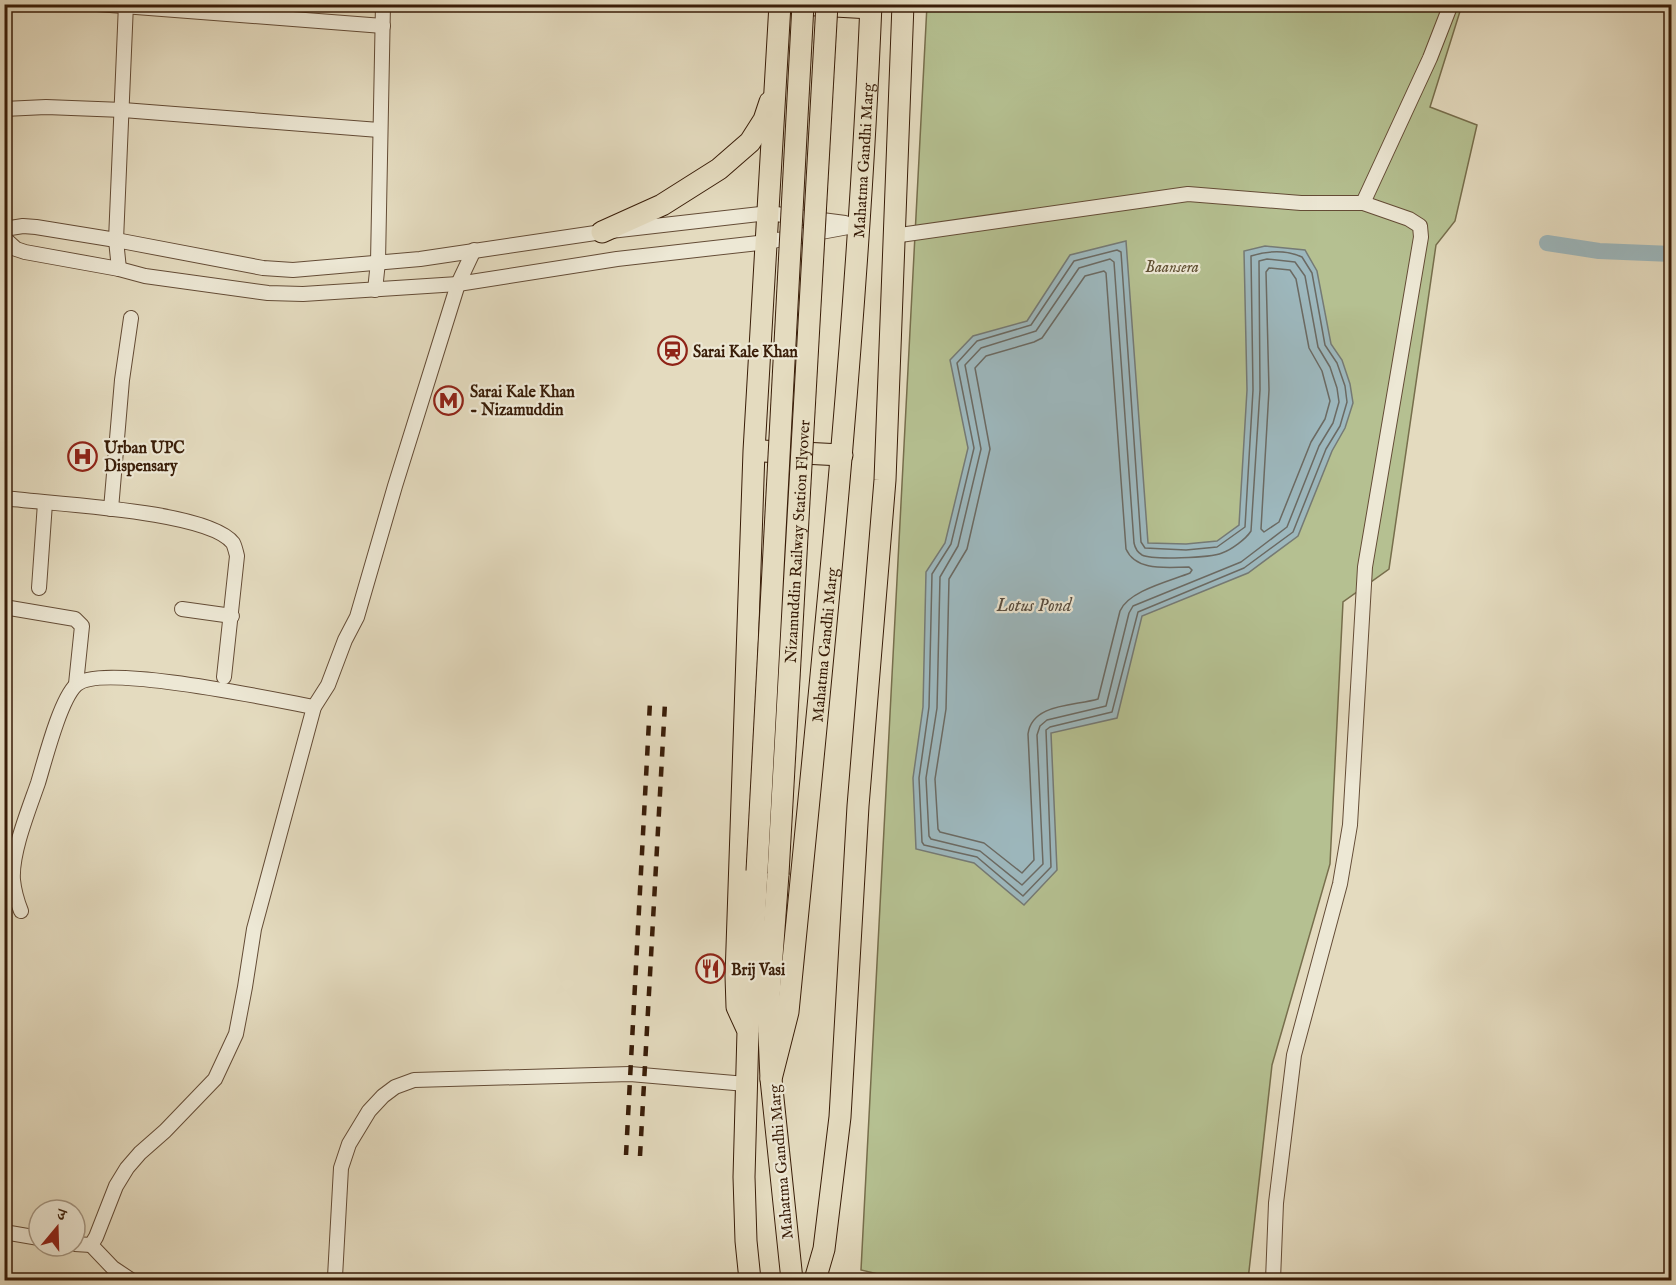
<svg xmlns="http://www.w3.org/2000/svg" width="1676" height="1285" font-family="'IM FELL English','Noto Serif Devanagari',serif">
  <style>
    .green { fill: #b5c091; stroke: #776e4c; stroke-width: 1.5 }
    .water { fill: #9db8be; stroke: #757a75; stroke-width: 1.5 }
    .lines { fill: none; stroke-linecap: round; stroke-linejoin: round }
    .shore { stroke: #6b6a63; stroke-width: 1.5 }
    .canal { stroke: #9db8be; stroke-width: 16 }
    .minor-casing { stroke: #644c36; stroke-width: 16 }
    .primary-casing { stroke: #391d08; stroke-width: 23 }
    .trunk-casing { stroke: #391d08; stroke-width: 23 }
    .minor { stroke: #ede8d5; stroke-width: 14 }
    .primary { stroke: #e4dbbf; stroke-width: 21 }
    .trunk { stroke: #e4dbbf; stroke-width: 21 }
    .rail { stroke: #391d08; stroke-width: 4.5; stroke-dasharray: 10 10; stroke-linecap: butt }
    .trunk-bridge-casing { stroke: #391d08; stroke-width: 23; stroke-linecap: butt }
    .trunk-bridge { stroke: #e4dbbf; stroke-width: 21 }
    .labels { text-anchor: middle; stroke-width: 4.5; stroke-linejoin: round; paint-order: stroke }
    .street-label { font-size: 16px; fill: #391d08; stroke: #ede8d5 }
    .park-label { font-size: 16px; font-style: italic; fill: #5e4e31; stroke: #ede8d5 }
    .poi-label { font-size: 16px; font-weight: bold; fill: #391d08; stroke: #ede8d5; text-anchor: start }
    .water-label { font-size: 18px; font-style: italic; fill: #574c3f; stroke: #ede8d5 }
  </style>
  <rect width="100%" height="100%" fill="#e4dbbf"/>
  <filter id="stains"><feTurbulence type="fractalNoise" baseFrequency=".00333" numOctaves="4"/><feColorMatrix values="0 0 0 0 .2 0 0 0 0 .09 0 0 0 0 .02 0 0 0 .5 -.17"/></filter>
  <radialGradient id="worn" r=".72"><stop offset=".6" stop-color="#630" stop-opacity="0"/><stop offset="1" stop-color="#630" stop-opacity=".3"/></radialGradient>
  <!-- green -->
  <polygon class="green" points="927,5 1462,5 1430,107 1477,125 1455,221 1436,245 1389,569 1343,602 1330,864 1272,1065 1248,1280 903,1280 861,1270"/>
  <!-- water -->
  <polygon class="water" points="1126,241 1148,543 1186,544 1217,541 1239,525 1247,390 1244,251 1265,246 1305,250 1317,271 1331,344 1342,360 1350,384 1353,403 1345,428 1332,451 1298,536 1248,573 1142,616 1117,718 1051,733 1057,870 1024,905 974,863 916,849 913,778 923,707 926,572 945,543 968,448 950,360 973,336 1027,321 1070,255"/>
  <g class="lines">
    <!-- shore -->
    <g class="shore">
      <path d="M1117,250l4,2 20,290 4,6 41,2 31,-3 28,-20 8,-137 -2,-134c16,-5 35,-6 51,1l10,16 13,72 12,18 8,23 2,16 -7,24 -14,23 -33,83 -49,36 -106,44 -26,100 -62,15 -4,3 5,137 -28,29 -46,-39 -53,-12 -2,-3 -3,-64 10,-71 3,-133 19,-30 23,-96 -17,-85 20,-22 54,-16 43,-64z"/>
      <path d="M1110,259l4,3 20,281c1,5 3,9 8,12 10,5 68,3 80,-2 9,-3 24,-14 29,-22l9,-141 -1,-129 8,-2 28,3 10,14 13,71 12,20 7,21 2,14 -6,21 -14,23 -32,81 -46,35 -108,44 -4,7 -23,93 -59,14 -7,6 -3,9 6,129 -21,21 -42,-34 -49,-12 -2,-3 -3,-58 11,-70 3,-131 18,-31 23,-97 -16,-84 16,-17 55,-17 43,-63z"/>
      <polygon points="1269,268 1290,270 1296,279 1309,348 1322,371 1330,401 1325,419 1311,442 1279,522 1264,532 1261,529 1269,390 1266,272"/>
      <path d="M1104,271l2,2 20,276c10,23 42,18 63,18l3,3 -2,3c-20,8 -62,18 -70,38l-22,88c-23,7 -66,4 -70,35l6,126 -12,13 -38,-30 -44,-11 -2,-3 -3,-50 11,-70 3,-130 18,-30 23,-100 -15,-81 11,-12 48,-14 8,-4 43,-62z"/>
    </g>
    <!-- canal -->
    <polyline class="canal" points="1547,243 1599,251 1672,254"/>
    <defs>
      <g id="minor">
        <polyline points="97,4 383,26"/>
        <polyline points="4,109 46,107 123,110 379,130"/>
        <polyline points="4,229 23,226 36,227 116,240 263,268 293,270 420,259 602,232 768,213 845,223"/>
        <polyline points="893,236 1188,194 1301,203 1363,203 1430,58 1451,4"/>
        <polyline points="4,238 16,249 25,252 119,269 145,276 268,293 303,294 458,284 617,259 767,242 859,225"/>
        <polyline points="119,269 116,240 126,4"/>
        <polyline points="375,290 378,262 383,4"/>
        <path d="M4,498c45,6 204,12 229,45 2,4 3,9 4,13l-13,121"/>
        <polyline points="111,509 122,380 131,318"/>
        <polyline points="39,588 45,503"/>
        <polyline points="4,607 75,619 82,626 76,684"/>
        <polyline points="182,609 232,616"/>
        <path d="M21,911c-4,-10 -7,-21 -8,-31 -2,-27 16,-71 25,-97 7,-23 22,-83 38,-98 24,-23 200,15 238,22"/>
        <polyline points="4,1232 39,1238"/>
        <polyline points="75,1244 91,1245 96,1237 116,1186 127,1168 140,1153 165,1131 215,1079 236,1034 245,987 254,929 314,707 328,685 345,640 357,617 395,486 458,284 474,250"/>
        <polyline points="91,1245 113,1268 131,1280"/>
        <polyline points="332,1280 335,1277 341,1168 349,1144 369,1111 383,1096 395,1087 414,1080 630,1074 746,1084"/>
        <polyline points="1273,1280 1276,1203 1294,1055 1340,884 1350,825 1365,567 1421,237 1420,226 1409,219 1363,203"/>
      </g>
      <g id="primary">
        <polyline points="799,4 871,8"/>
        <polyline points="602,232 662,205 719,169 750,142 764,120 770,102"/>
        <polyline points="761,451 842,455"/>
        <polyline points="750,1280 746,1241 744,1177 748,1031 737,1007 736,976 754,451 780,4"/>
        <path id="s1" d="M792,1280l-21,-201 17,-67c33,-336 69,-671 83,-1008"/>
        <polyline points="815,1280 824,1249 840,1117 858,806 885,480 903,4"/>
      </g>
      <g id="trunk">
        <polyline points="748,1031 757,871"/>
        <polyline points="771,1079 768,1011 778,874"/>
      </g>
    </defs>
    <!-- minor casing -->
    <use href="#minor" class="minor-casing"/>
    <!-- primary casing -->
    <use href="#primary" class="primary-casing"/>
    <!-- trunk casing -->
    <use href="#trunk" class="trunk-casing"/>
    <!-- minor -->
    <use href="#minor" class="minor"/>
    <!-- primary -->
    <use href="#primary" class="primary"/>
    <!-- trunk -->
    <use href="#trunk" class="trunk"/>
    <!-- rail -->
    <g class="rail">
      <polyline points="626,1155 650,702"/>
      <polyline points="640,1156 665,703"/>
    </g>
    <defs>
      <g id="trunk-bridge">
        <polyline points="757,871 803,4"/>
        <path id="s2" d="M778,874l49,-870"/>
      </g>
    </defs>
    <!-- trunk-bridge casing -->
    <use href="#trunk-bridge" class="trunk-bridge-casing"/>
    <!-- trunk-bridge -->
    <use href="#trunk-bridge" class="trunk-bridge"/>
  </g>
  <!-- icons -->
  <defs>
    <symbol id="station-ring" viewBox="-11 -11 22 22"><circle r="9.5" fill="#ede8d5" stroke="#8f2418" stroke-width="1.5"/><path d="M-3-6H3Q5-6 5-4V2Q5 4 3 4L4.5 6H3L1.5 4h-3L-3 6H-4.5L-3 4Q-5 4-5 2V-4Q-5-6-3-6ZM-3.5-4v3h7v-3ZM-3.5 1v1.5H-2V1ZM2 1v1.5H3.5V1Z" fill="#8f2418"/></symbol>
    <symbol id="metro-ring" viewBox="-11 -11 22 22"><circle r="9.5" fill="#ede8d5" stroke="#8f2418" stroke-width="1.5"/><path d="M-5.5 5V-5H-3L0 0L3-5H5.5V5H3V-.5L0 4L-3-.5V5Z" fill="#8f2418"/></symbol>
    <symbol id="hospital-ring" viewBox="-11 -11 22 22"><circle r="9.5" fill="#ede8d5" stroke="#8f2418" stroke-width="1.5"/><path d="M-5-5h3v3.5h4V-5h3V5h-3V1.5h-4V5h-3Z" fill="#8f2418"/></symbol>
    <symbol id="restaurant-ring" viewBox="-11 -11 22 22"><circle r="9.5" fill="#ede8d5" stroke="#8f2418" stroke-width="1.5"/><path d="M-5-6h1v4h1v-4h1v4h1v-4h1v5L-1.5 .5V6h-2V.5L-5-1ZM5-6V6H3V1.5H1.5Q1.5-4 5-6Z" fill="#8f2418"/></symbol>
  </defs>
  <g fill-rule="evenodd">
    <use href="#station-ring" x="656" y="334" width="33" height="33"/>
    <use href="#metro-ring" x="432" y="384" width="33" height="33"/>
    <use href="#hospital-ring" x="66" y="440" width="33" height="33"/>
    <use href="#restaurant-ring" x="694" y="952" width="33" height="33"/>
  </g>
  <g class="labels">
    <!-- street labels -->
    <g class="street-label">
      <text dy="6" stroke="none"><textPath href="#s1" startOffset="1126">Mahatma Gandhi Marg</textPath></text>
      <text dy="6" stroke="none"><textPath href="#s2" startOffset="333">Nizamuddin Railway Station Flyover</textPath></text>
      <text dy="6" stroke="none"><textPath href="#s1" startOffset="640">Mahatma Gandhi Marg</textPath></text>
      <text transform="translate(780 1162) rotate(-95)" y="6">Mahatma Gandhi Marg</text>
    </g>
    <!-- park labels -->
    <g class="park-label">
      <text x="1172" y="272">Baansera</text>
    </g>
    <!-- poi labels -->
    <g class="poi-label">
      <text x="693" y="357">Sarai Kale Khan</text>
      <text x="470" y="397">Sarai Kale Khan<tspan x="470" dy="18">- Nizamuddin</tspan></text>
      <text x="104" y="453">Urban UPC<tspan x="104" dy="18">Dispensary</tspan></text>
      <text x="731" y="975">Brij Vasi</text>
    </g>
    <!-- water labels -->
    <g class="water-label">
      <text x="1034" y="611">Lotus Pond</text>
    </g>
  </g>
  <!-- margin -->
  <rect width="1676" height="1285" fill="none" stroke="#e4dbbf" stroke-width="24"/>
  <rect x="6" y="6" width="1664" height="1273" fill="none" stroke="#391d08" stroke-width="3"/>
  <rect x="12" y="12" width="1652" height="1261" fill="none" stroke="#391d08" stroke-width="1.5"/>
  <!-- north arrow -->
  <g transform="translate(57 1228) rotate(19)"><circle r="28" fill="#ede8d5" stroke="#a59783" stroke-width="1.5"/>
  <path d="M0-4.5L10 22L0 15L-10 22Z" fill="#8f2418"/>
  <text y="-9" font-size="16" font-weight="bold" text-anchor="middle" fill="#391d08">उ</text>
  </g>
  <rect width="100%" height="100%" filter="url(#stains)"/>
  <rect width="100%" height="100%" fill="url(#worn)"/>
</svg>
